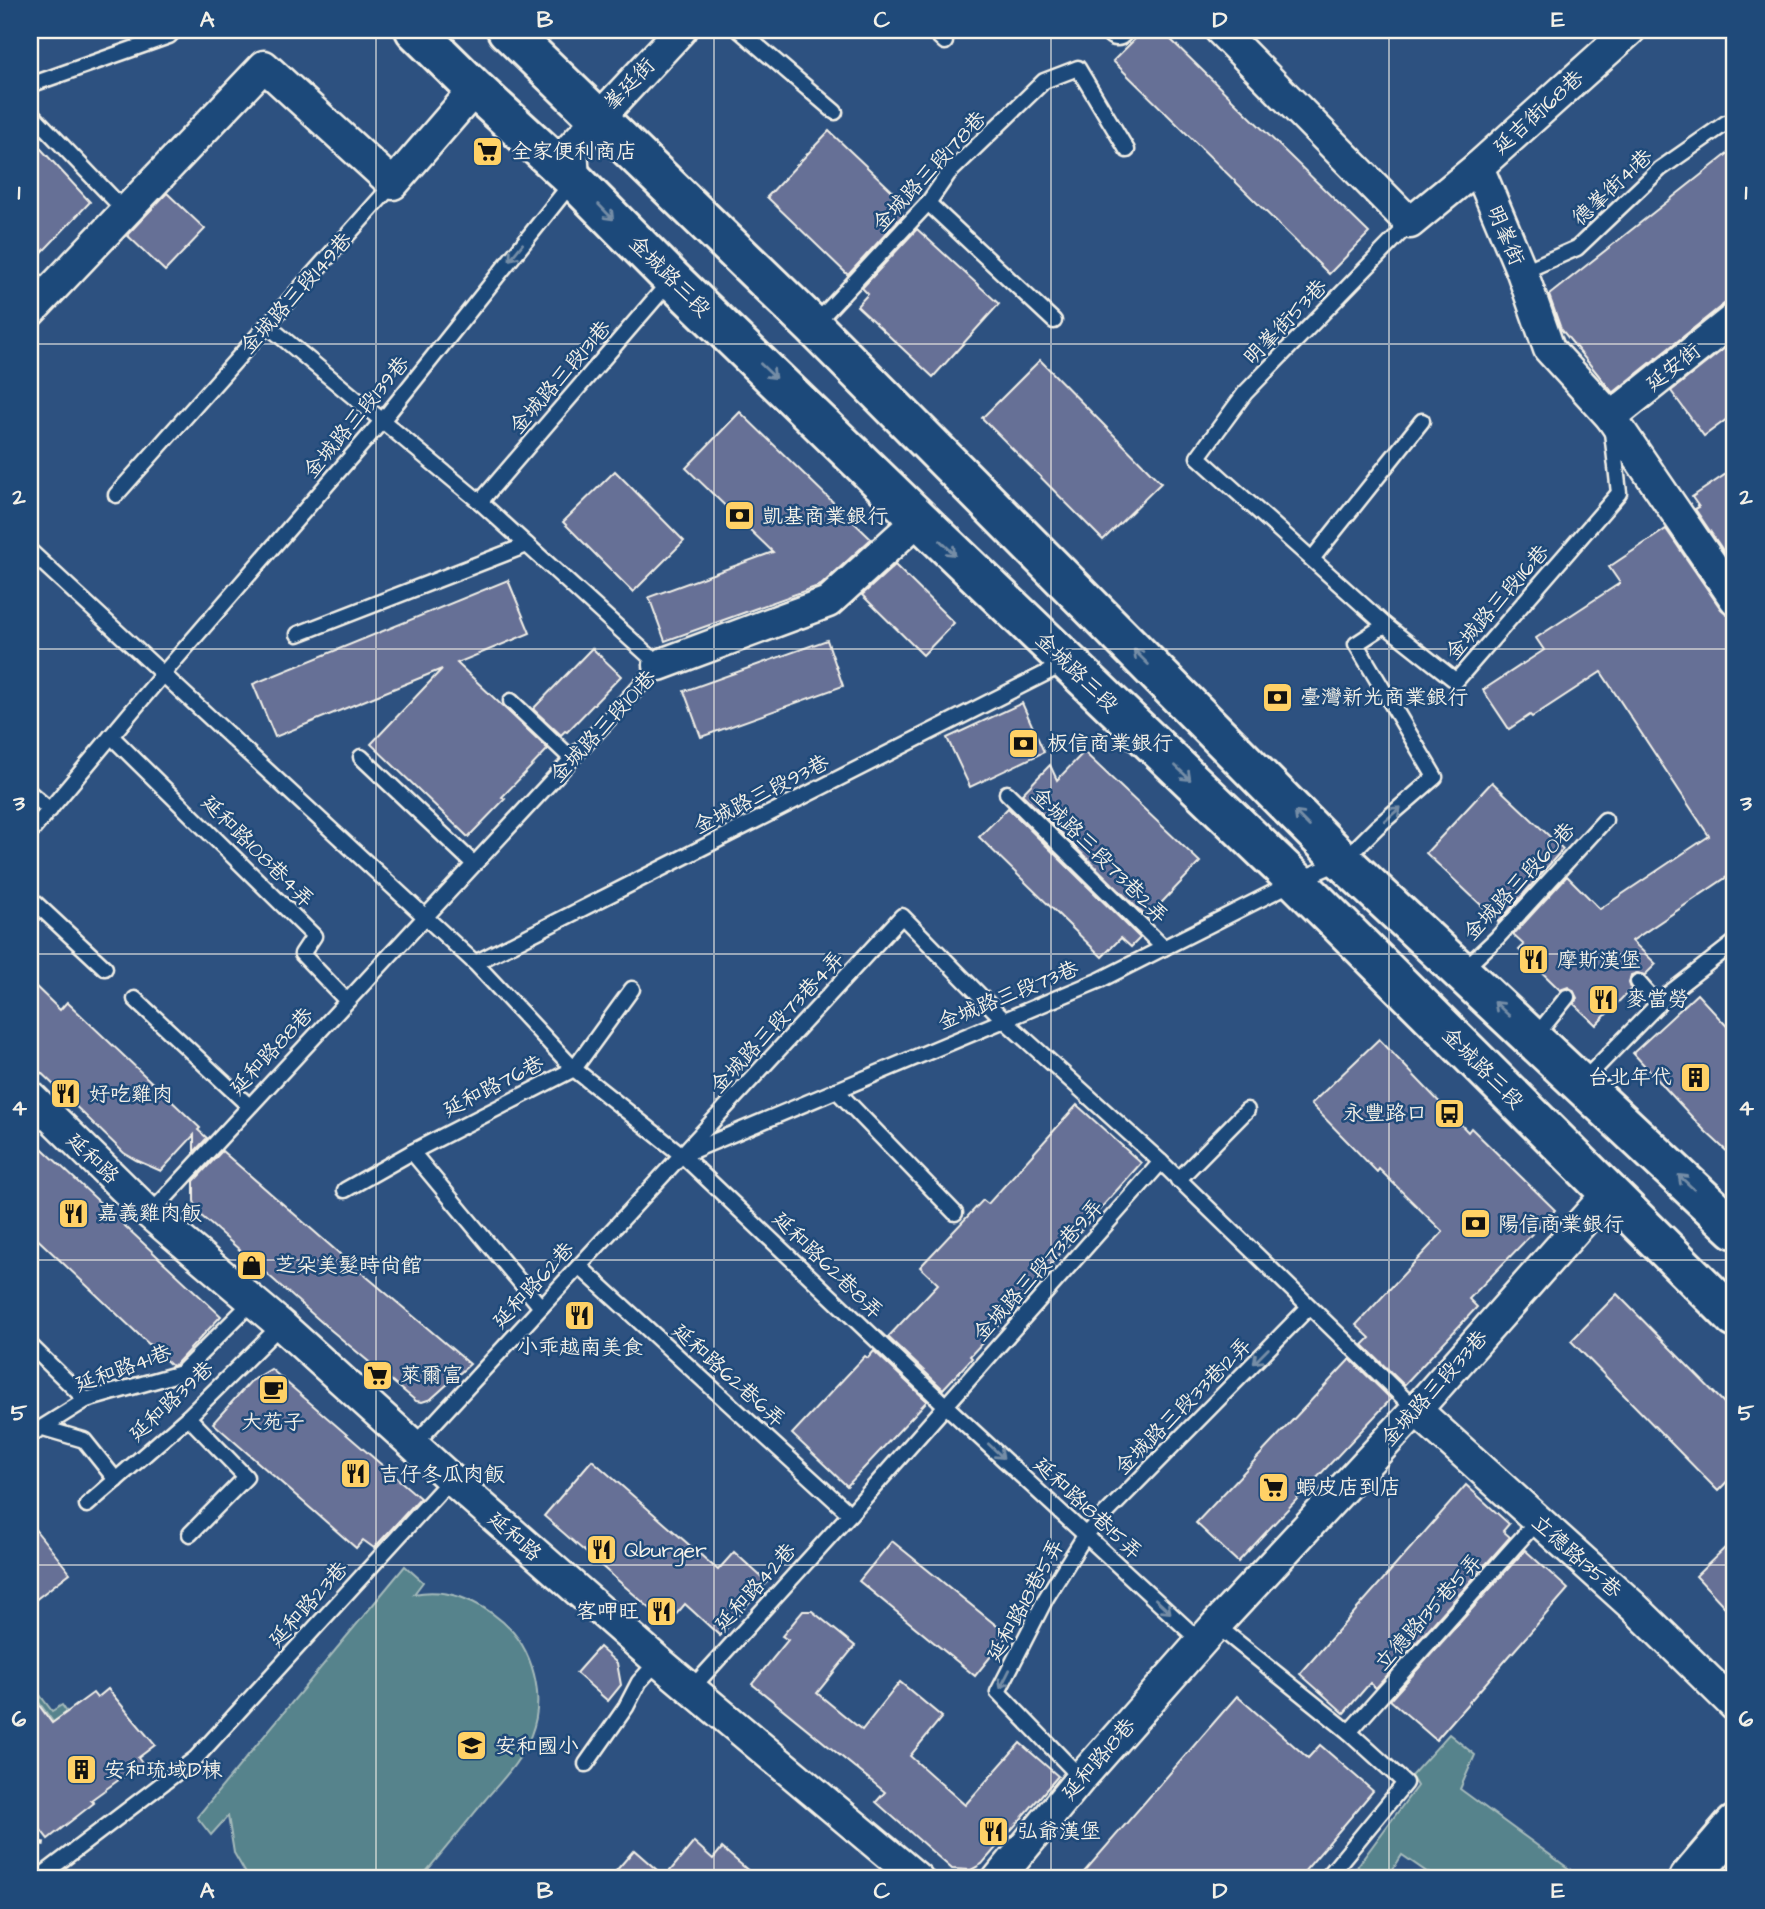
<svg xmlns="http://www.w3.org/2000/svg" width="1765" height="1909" font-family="'Architects Daughter','LXGW WenKai TC',sans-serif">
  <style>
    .green { fill: #56838c; stroke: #a5baba; stroke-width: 2 }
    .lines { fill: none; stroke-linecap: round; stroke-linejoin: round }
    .stream { stroke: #92aac0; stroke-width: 9 }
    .building { fill: #666f96; stroke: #f4f1e8; stroke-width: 2 }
    .lane-casing { stroke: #f4f1e8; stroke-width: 19 }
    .street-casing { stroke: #f4f1e8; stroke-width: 35 }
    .secondary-casing { stroke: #f4f1e8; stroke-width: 44 }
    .path { stroke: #f4f1e8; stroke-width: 4.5; stroke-dasharray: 7 5; stroke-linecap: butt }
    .lane { stroke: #1f4a7a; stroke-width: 14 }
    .street { stroke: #1f4a7a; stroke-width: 30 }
    .secondary { stroke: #1f4a7a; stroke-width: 38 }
    .oneway { stroke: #748da6 }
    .grid { fill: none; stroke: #f4f1e8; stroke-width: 2; stroke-opacity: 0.55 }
    .labels { text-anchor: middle; stroke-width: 5; stroke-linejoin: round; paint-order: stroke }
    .street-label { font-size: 21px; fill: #f4f1e8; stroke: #1f4a7a }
    .poi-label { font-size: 21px; fill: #f4f1e8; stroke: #1f4a7a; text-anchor: start }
    .neatline { fill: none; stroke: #f4f1e8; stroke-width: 2.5 }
    .grid-label { font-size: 23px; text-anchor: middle; font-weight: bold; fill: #f4f1e8 }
  </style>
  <rect width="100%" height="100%" fill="#2d5180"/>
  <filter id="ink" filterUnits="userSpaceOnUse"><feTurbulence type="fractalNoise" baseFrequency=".0143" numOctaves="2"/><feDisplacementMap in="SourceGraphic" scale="14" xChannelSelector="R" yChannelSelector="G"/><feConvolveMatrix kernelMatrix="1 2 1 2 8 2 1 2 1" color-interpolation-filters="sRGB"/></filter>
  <g filter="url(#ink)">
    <!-- green -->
    <g class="green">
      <path d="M405,1566l18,16 -9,12c32,-7 65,7 89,28 30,26 43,75 28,113 -9,25 -29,45 -46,65 -22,27 -43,53 -65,79h-171l-15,-26 -6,-37 -17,19 -14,-18z"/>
      <polygon points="30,1682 52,1711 62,1705 69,1715 56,1726 30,1690"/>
      <polygon points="1449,1734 1475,1755 1460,1789 1583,1879 1437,1879 1402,1855 1387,1879 1348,1879 1417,1786 1411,1776"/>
    </g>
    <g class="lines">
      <!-- stream -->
      <polyline class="stream" points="30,1865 77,1879"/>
    </g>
    <!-- building -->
    <g class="building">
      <polygon points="1144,30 1161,30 1369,233 1329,274 1113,61"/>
      <polygon points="829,131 905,203 898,210 903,215 848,275 767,197"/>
      <polygon points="30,137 90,202 30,265"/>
      <polygon points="1735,148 1735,301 1724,304 1613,393 1561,329 1549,295"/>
      <polygon points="167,193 205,229 165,271 127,235"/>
      <polygon points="917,229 999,304 933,377 857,306 868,294 862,288"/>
      <polygon points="1735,340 1735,413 1704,436 1671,391"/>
      <polygon points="1040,360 1161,483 1103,540 982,418"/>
      <polygon points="740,412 871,539 821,585 665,641 649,597 773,552 686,468"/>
      <polygon points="1735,468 1735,568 1695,509 1699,507 1692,497"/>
      <polygon points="615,471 684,541 633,592 563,522"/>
      <polygon points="1666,529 1721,609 1727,614 1735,616 1735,876 1733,873 1632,941 1656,964 1645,975 1637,973 1631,975 1629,983 1631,989 1596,1025 1574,1004 1577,998 1573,990 1568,987 1560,990 1519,950 1524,945 1513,935 1567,876 1600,909 1709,836 1601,672 1532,717 1530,715 1509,729 1483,690 1544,650 1536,638 1620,583 1609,567"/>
      <polygon points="895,565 954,623 923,655 862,595"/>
      <polygon points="508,580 530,633 457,663 548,749 502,797 505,799 468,837 371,744 442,669 275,737 253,684"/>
      <polygon points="827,640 843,686 701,737 684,691"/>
      <polygon points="592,648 621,676 567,732 565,731 561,735 533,709"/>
      <polygon points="1022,703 1044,752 970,787 947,738"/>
      <polygon points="1084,752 1200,862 1147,918 1022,794 1050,765 1057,780"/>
      <polygon points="1492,782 1563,849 1499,922 1426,853"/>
      <polygon points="1008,808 1140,938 1131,947 1121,938 1102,957 979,837"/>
      <polygon points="30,981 60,1010 67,1002 200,1128 198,1130 207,1138 194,1152 194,1135 161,1171 136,1160 124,1153 30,1062"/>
      <polygon points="1697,994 1735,1035 1735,1159 1704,1130 1633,1053"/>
      <polygon points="1379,1039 1468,1132 1471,1128 1555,1210 1469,1299 1477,1307 1404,1385 1363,1345 1370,1338 1356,1325 1443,1232 1379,1169 1377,1172 1311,1104"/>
      <polygon points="1077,1105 1141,1163 1051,1264 1053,1267 970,1356 972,1358 943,1389 888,1337 938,1284 920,1267 983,1200 988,1204"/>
      <polygon points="30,1137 221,1316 176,1364 172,1366 30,1232"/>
      <polygon points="222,1151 348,1261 470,1364 431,1399 422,1402 416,1401 326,1326 199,1214 194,1201 194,1181"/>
      <polygon points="1617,1294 1735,1414 1735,1473 1718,1491 1571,1341"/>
      <polygon points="874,1351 927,1401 847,1486 792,1434 865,1356 868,1358"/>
      <polygon points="1350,1359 1391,1399 1238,1562 1196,1523"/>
      <polygon points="271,1369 420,1498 374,1548 363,1540 356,1548 213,1423 250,1382"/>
      <polygon points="592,1460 718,1570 734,1552 767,1582 720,1636 685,1604 668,1624 544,1516"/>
      <polygon points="1466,1485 1509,1524 1503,1531 1510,1537 1376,1688 1370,1683 1344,1713 1300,1674"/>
      <polygon points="30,1523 70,1573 30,1604"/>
      <polygon points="1735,1538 1735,1618 1696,1576"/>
      <polygon points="892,1541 1008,1635 975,1676 859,1581"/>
      <polygon points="1525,1550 1568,1589 1436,1740 1390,1700"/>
      <polygon points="803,1611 812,1611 855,1646 817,1693 862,1730 900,1682 942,1717 910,1756 965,1805 1020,1743 1058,1776 982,1864 971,1870 952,1869 876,1802 885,1792 752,1684 788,1640 782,1636"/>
      <polygon points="599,1647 617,1663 621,1685 608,1701 576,1673"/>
      <polygon points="108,1689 155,1745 138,1758 142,1763 91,1800 94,1803 48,1839 30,1816 30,1693 52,1723 93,1693 97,1698"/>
      <polygon points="1237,1696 1308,1758 1320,1745 1373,1791 1298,1879 1078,1879"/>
      <polygon points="694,1842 713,1859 722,1848 758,1879 609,1879 634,1850 665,1877"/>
    </g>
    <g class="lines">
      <defs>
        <g id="lane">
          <polyline points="739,30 835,112"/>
          <polyline points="932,30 945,42"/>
          <polyline points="30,85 169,36 175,30"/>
          <polyline points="30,112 126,212"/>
          <polyline points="928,203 1054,321"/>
          <polyline points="1410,223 1245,393 1198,457 1385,625 1456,681 1619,493 1612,432"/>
          <polyline points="1522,272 1577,248 1660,169 1726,123"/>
          <polyline points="814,325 928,203 948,174 1044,81 1078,68 1127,150"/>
          <polyline points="116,495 393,184"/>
          <polyline points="480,502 671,280"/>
          <polyline points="30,551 475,963 574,1069 682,1155 945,1405 1201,1642"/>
          <polyline points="1312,559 1422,421"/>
          <polyline points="298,634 527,545"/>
          <polyline points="511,701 572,759"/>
          <polyline points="111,736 314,936 302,954 346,1000"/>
          <polyline points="361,757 474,864"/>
          <polyline points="30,793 50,810"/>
          <polyline points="1007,793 1164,948"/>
          <polyline points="30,833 163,674 382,421 573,181"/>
          <polyline points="30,898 105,968"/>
          <polyline points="475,963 1066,663"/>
          <polyline points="1463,970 1497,938 1605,820"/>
          <polyline points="1638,982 1658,1005"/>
          <polyline points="135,999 249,1106"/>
          <polyline points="1535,1037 1567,997"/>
          <polyline points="1582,1082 1667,995 1735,942"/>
          <polyline points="836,1090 955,1213"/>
          <polyline points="412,1152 540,1306"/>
          <polyline points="687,1153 1100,980 1296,881 1343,861 1377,827 1435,777 1356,644 1385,625"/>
          <polyline points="1178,1180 1247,1110"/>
          <polyline points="345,1190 412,1152 574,1069 632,989"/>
          <polyline points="150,1214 659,665 480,502 267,325"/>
          <polyline points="580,1267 850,1514"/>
          <polyline points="30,1345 86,1400"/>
          <polyline points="188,1417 246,1477 190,1534"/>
          <polyline points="43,1428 84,1440 116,1480"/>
          <polyline points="30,1435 86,1400 181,1373 252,1302"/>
          <polyline points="414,1445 902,916 1003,1019 1161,1162 1416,1410"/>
          <polyline points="87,1505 188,1417 281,1325"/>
          <polyline points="1216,1625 1349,1732 1405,1783 1326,1879"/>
          <polyline points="692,1688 850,1514 1161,1162"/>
          <polyline points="1349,1732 1538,1520"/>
          <polyline points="586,1764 626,1707 639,1682 658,1661"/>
          <polyline points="1081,1778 998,1692 1046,1598 1086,1534 1309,1307"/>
          <polyline points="37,1879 196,1758 451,1479"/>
        </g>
        <g id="street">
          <polyline points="1116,30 1117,30"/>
          <polyline points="1220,30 1410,223 1478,167 1522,272 1549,349 1611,417 1735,599"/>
          <polyline points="1478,167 1630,30"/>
          <polyline points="574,180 572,147 681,30"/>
          <polyline points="30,312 264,66 393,184 475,89"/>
          <polyline points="1611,417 1735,318"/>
          <polyline points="659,665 828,602 919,519"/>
          <polyline points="30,1096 150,1214 281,1325 451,1479 658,1661 918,1879"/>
          <polyline points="1416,1410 1633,1606 1735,1706"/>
          <polyline points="998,1879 1081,1778 1216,1625 1416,1410 1608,1193"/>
        </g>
        <g id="secondary">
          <polyline points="415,30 475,89 574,180 672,279 919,519 1296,881 1735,1318"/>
          <polyline points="507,30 813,326 1343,861 1735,1229"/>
          <polyline points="1689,1879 1735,1825"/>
        </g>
      </defs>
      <!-- lane casing -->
      <use href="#lane" class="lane-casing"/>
      <!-- street casing -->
      <use href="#street" class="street-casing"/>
      <!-- secondary casing -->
      <use href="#secondary" class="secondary-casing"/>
      <!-- path -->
      <polyline class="path" points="30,1833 40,1843 46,1844"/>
      <!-- lane -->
      <use href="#lane" class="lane"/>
      <!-- street -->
      <use href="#street" class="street"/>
      <!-- secondary -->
      <use href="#secondary" class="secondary"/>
    </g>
    <!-- one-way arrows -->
    <defs><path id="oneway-shaft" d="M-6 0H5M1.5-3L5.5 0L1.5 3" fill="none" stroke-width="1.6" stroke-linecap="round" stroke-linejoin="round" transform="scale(1.75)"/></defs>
    <g class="oneway">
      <use href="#oneway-shaft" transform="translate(606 212) rotate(46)"/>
      <use href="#oneway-shaft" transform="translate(516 252) rotate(129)"/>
      <use href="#oneway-shaft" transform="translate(768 371) rotate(44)"/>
      <use href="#oneway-shaft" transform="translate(948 548) rotate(44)"/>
      <use href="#oneway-shaft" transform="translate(1141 657) rotate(-135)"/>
      <use href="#oneway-shaft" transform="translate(1183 773) rotate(44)"/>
      <use href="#oneway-shaft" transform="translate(1393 814) rotate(-41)"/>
      <use href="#oneway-shaft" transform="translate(1302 819) rotate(-135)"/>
      <use href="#oneway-shaft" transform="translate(1502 1009) rotate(-137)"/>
      <use href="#oneway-shaft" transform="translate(1686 1182) rotate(-137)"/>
      <use href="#oneway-shaft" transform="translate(1261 1356) rotate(135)"/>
      <use href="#oneway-shaft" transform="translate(996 1451) rotate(43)"/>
      <use href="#oneway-shaft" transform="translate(1163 1606) rotate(43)"/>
      <use href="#oneway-shaft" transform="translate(1005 1679) rotate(117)"/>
    </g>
  </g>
  <!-- grid -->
  <path class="grid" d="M376,30v1849M714,30v1849M1051,30v1849M1389,30v1849M30,344h1705M30,649h1705M30,954h1705M30,1260h1705M30,1565h1705"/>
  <!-- icons -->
  <defs>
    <symbol id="supermarket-square" viewBox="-11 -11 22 22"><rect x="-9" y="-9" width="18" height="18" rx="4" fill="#ffd166" stroke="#1f4a7a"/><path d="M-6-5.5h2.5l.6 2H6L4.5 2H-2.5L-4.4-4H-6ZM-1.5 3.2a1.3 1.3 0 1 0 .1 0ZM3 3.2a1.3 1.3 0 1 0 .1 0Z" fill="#111"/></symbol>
    <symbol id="bank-square" viewBox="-11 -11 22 22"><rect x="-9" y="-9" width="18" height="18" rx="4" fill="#ffd166" stroke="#1f4a7a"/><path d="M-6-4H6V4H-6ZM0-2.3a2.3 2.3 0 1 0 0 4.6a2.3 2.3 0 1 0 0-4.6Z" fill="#111"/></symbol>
    <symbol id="restaurant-square" viewBox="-11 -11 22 22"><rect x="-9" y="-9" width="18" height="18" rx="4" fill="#ffd166" stroke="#1f4a7a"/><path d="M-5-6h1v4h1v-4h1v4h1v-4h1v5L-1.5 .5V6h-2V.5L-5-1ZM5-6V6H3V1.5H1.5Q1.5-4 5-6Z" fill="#111"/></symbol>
    <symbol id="building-square" viewBox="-11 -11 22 22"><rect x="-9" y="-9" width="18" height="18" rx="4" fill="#ffd166" stroke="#1f4a7a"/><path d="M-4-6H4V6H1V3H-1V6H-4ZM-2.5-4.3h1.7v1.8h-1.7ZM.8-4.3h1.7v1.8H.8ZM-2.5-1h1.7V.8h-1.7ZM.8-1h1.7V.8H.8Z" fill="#111"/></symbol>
    <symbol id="bus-square" viewBox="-11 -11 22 22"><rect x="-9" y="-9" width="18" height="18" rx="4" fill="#ffd166" stroke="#1f4a7a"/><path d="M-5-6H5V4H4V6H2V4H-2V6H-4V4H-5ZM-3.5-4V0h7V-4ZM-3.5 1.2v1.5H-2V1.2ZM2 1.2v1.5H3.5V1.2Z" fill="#111"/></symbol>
    <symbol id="shop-square" viewBox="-11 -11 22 22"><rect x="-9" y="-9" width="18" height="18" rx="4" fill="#ffd166" stroke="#1f4a7a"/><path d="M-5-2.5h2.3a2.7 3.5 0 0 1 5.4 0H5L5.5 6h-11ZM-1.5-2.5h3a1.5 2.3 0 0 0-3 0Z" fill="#111"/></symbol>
    <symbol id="cafe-square" viewBox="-11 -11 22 22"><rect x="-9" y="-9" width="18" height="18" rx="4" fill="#ffd166" stroke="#1f4a7a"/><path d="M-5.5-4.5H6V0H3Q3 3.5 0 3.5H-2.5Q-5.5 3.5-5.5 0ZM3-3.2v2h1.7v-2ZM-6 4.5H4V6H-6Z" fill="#111"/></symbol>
    <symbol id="school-square" viewBox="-11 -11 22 22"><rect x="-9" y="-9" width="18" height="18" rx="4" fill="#ffd166" stroke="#1f4a7a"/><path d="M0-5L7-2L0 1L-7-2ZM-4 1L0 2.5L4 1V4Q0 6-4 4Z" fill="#111"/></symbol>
  </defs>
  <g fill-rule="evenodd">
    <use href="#supermarket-square" x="470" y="134" width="35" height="35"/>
    <use href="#bank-square" x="722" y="498" width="35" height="35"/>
    <use href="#bank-square" x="1260" y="680" width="35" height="35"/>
    <use href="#bank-square" x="1006" y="726" width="35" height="35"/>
    <use href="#restaurant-square" x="1516" y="942" width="35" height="35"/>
    <use href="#restaurant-square" x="1586" y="982" width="35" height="35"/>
    <use href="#building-square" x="1678" y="1060" width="35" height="35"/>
    <use href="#restaurant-square" x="48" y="1076" width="35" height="35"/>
    <use href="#bus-square" x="1432" y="1096" width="35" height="35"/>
    <use href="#restaurant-square" x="56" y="1196" width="35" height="35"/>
    <use href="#bank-square" x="1458" y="1206" width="35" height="35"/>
    <use href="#shop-square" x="234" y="1248" width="35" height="35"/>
    <use href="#restaurant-square" x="562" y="1298" width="35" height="35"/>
    <use href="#supermarket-square" x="360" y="1358" width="35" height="35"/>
    <use href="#cafe-square" x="256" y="1372" width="35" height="35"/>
    <use href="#restaurant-square" x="338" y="1456" width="35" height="35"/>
    <use href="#supermarket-square" x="1256" y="1470" width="35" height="35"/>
    <use href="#restaurant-square" x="584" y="1532" width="35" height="35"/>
    <use href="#restaurant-square" x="644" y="1594" width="35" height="35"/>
    <use href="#school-square" x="454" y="1728" width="35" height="35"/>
    <use href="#building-square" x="64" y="1752" width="35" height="35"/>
    <use href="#restaurant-square" x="976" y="1814" width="35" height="35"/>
  </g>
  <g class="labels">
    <!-- street labels -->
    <g class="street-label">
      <text transform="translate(629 84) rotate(-46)" y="7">峯廷街</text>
      <text transform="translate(1538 112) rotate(-42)" y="7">延吉街168巷</text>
      <text transform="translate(929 171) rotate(-47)" y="7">金城路三段178巷</text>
      <text transform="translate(1612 187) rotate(-43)" y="7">德峯街41巷</text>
      <text transform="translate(1506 235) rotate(67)" y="7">明峯街</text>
      <text transform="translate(670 276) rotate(45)" y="7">金城路三段</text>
      <text transform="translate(296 293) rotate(-48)" y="7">金城路三段149巷</text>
      <text transform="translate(1285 322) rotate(-46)" y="7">明峯街53巷</text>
      <text transform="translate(1673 367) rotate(-38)" y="7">延安街</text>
      <text transform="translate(560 377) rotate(-49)" y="7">金城路三段131巷</text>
      <text transform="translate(356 417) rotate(-50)" y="7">金城路三段139巷</text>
      <text transform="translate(1497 602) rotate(-49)" y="7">金城路三段116巷</text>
      <text transform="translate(1077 672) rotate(44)" y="7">金城路三段</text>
      <text transform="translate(603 726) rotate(-47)" y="7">金城路三段101巷</text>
      <text transform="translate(761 794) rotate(-27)" y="7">金城路三段93巷</text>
      <text transform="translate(258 851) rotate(45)" y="7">延和路108巷4弄</text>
      <text transform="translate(1100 855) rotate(45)" y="7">金城路三段73巷2弄</text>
      <text transform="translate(1519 881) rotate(-47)" y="7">金城路三段60巷</text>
      <text transform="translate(1008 995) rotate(-22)" y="7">金城路三段73巷</text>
      <text transform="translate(777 1022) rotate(-47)" y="7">金城路三段73巷4弄</text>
      <text transform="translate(271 1051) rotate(-47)" y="7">延和路88巷</text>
      <text transform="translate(1483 1068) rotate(45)" y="7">金城路三段</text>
      <text transform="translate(493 1086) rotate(-27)" y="7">延和路76巷</text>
      <text transform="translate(93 1158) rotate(44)" y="7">延和路</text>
      <text transform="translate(828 1265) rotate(44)" y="7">延和路62巷8弄</text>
      <text transform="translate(1038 1270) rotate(-48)" y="7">金城路三段73巷9弄</text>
      <text transform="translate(533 1285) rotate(-47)" y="7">延和路62巷</text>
      <text transform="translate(123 1368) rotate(-20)" y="7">延和路41巷</text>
      <text transform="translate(729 1375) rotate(42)" y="7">延和路62巷6弄</text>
      <text transform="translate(1434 1388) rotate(-48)" y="7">金城路三段33巷</text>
      <text transform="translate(171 1401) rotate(-43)" y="7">延和路39巷</text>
      <text transform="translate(1183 1406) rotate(-45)" y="7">金城路三段33巷12弄</text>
      <text transform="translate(1088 1508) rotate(43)" y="7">延和路18巷15弄</text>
      <text transform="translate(515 1536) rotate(41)" y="7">延和路</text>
      <text transform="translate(1577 1556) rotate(42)" y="7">立德路135巷</text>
      <text transform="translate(755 1587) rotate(-48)" y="7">延和路42巷</text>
      <text transform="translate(1025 1600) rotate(-61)" y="7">延和路18巷5弄</text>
      <text transform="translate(308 1604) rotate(-48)" y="7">延和路23巷</text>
      <text transform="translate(1428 1612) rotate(-48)" y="7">立德路135巷5弄</text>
      <text transform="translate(1098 1759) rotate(-49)" y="7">延和路18巷</text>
    </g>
    <!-- poi labels -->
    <g class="poi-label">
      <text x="511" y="158">全家便利商店</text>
      <text x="762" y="523">凱基商業銀行</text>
      <text x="1300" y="704">臺灣新光商業銀行</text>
      <text x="1047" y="750">板信商業銀行</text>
      <text x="1557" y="967">摩斯漢堡</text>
      <text x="1626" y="1006">麥當勞</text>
      <text x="1672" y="1084" text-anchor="end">台北年代</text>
      <text x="89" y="1101">好吃雞肉</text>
      <text x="1427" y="1120" text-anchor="end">永豐路口</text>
      <text x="97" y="1220">嘉義雞肉飯</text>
      <text x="1498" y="1231">陽信商業銀行</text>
      <text x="275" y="1272">芝朵美髮時尚館</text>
      <text x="580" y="1354" text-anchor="middle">小乖越南美食</text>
      <text x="400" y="1382">萊爾富</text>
      <text x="273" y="1429" text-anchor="middle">大苑子</text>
      <text x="379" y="1481">吉仔冬瓜肉飯</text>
      <text x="1296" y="1494">蝦皮店到店</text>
      <text x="624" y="1557">Qburger</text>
      <text x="639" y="1618" text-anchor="end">客呷旺</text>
      <text x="495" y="1753">安和國小</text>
      <text x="104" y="1777">安和琉域D棟</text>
      <text x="1017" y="1838">弘爺漢堡</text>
    </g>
  </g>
  <!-- margin -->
  <rect width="1765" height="1909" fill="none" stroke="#1f4a7a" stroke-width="77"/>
  <rect x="38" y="38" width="1688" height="1832" class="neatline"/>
  <g class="grid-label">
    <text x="207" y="27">A</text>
    <text x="545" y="27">B</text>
    <text x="882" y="27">C</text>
    <text x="1220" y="27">D</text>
    <text x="1558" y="27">E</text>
    <text x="19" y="199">1</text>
    <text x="1746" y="199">1</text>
    <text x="19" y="504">2</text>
    <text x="1746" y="504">2</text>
    <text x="19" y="810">3</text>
    <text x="1746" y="810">3</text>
    <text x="19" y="1115">4</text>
    <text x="1746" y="1115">4</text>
    <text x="19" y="1420">5</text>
    <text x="1746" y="1420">5</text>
    <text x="19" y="1726">6</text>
    <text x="1746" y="1726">6</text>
    <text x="207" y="1898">A</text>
    <text x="545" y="1898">B</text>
    <text x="882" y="1898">C</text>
    <text x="1220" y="1898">D</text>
    <text x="1558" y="1898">E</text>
  </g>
</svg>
